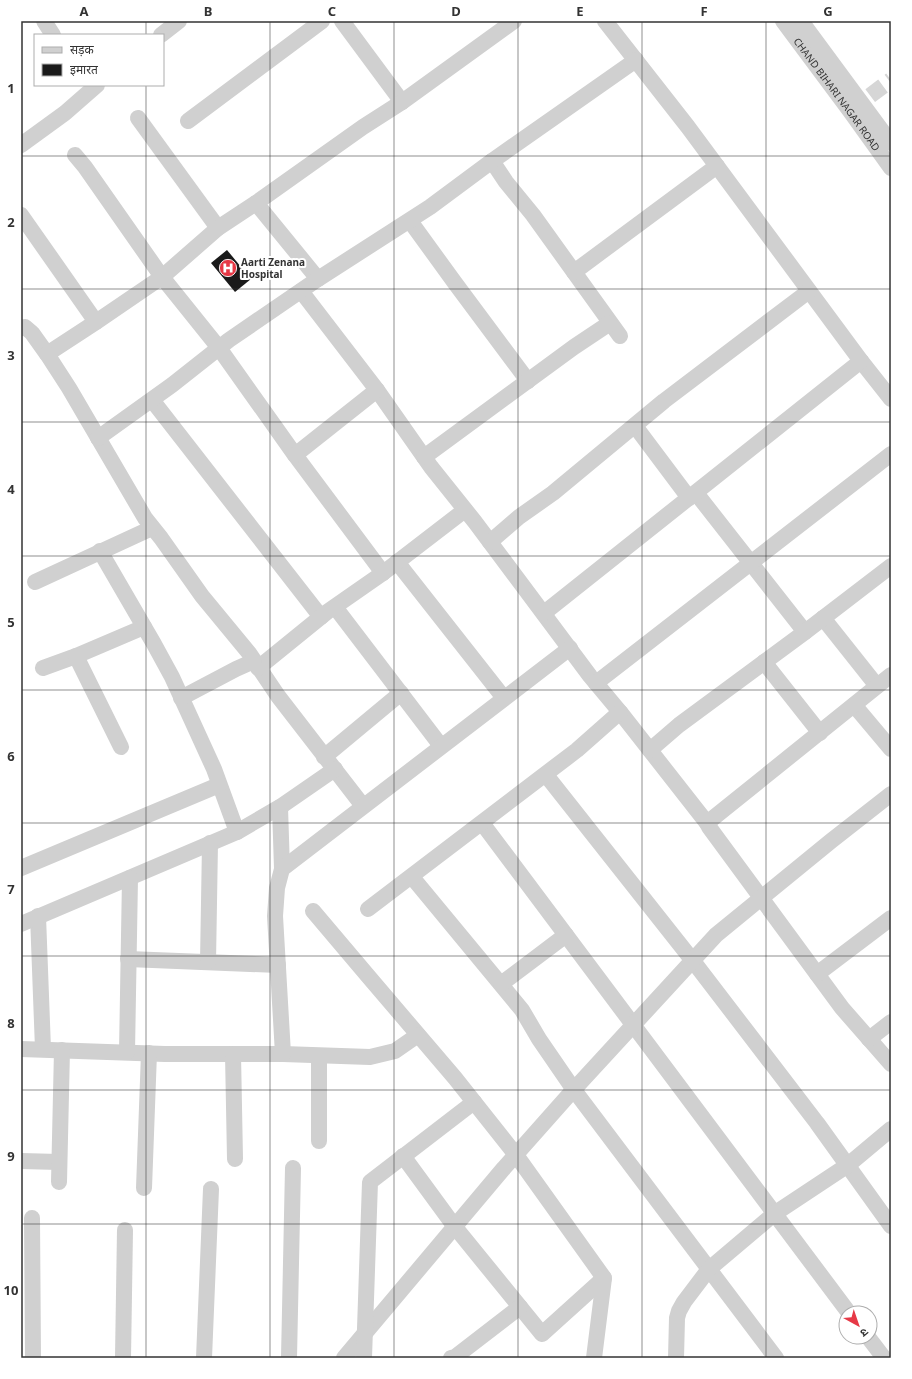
<svg xmlns="http://www.w3.org/2000/svg" width="912" height="1379" font-family="'Noto Sans','Noto Sans Devanagari',sans-serif">
  <style>
    .building { fill: #1a1a1a }
    .lines { fill: none; stroke-linecap: round; stroke-linejoin: round }
    .minor-tunnel { stroke: #d6d6d6; stroke-width: 16; stroke-dasharray: 16 8; stroke-linecap: butt }
    .minor { stroke: #d0d0d0; stroke-width: 16 }
    .grid { fill: none; stroke: #333; stroke-width: 1; stroke-opacity: 0.55 }
    .labels { text-anchor: middle; stroke-width: 4; stroke-linejoin: round; paint-order: stroke }
    .street-label { font-size: 10px; fill: #333; stroke: #fff }
    .poi-label { font-size: 10px; font-weight: bold; fill: #333; stroke: #fff; text-anchor: start }
    .neatline { fill: none; stroke: #333; stroke-width: 1.5 }
    .grid-label { font-size: 13px; text-anchor: middle; font-weight: bold; fill: #333 }
  </style>
  <rect width="100%" height="100%" fill="#fff"/>
  <!-- building -->
  <polygon class="building" points="227,250 251,279 235,292 211,263"/>
  <g class="lines">
    <!-- minor-tunnel -->
    <polyline class="minor-tunnel" points="851,110 891,80"/>
    <!-- minor -->
    <g class="minor">
      <polyline points="44,21 53,35"/>
      <polyline points="342,21 402,102"/>
      <polyline points="605,21 688,127 861,361 891,399"/>
      <path id="s1" d="M783,21l67,90 41,57"/>
      <polyline points="801,21 891,143"/>
      <polyline points="161,35 179,21"/>
      <polyline points="138,118 218,228"/>
      <polyline points="188,121 322,21"/>
      <polyline points="21,145 65,113 97,85"/>
      <polyline points="75,155 85,167 162,277 219,348 295,455 383,573"/>
      <polyline points="492,161 506,182 533,215 620,336"/>
      <polyline points="256,203 318,279"/>
      <polyline points="21,215 96,322"/>
      <polyline points="410,221 455,283 528,381"/>
      <polyline points="574,272 717,166"/>
      <polyline points="301,291 377,390 431,467 475,522 590,676 620,712 707,823 709,827 842,1008 891,1064"/>
      <polyline points="21,328 25,327 32,333 47,354 96,322 162,277 218,228 256,203 363,127 402,102 514,21"/>
      <polyline points="47,354 69,388 145,518 161,538 202,596 249,653 278,696 363,806"/>
      <polyline points="152,400 321,617"/>
      <polyline points="635,426 689,498"/>
      <polyline points="98,438 172,385 229,340 318,279 430,207 492,161 636,60"/>
      <polyline points="295,455 377,390"/>
      <polyline points="424,457 574,347 610,323"/>
      <polyline points="696,493 805,632"/>
      <polyline points="490,542 519,517 553,493 664,401 809,291"/>
      <polyline points="100,551 154,644 172,677 214,769 237,832"/>
      <polyline points="397,562 504,698"/>
      <polyline points="35,582 152,528"/>
      <polyline points="335,607 441,746"/>
      <polyline points="544,613 861,361"/>
      <polyline points="823,618 877,686"/>
      <polyline points="764,662 820,733"/>
      <polyline points="43,668 76,656"/>
      <polyline points="258,668 327,612 383,573 465,510"/>
      <polyline points="596,683 891,454"/>
      <polyline points="181,698 236,669 254,661"/>
      <polyline points="854,705 891,749"/>
      <polyline points="121,747 76,656 144,627"/>
      <polyline points="650,750 679,725 805,632 891,566"/>
      <polyline points="324,757 401,693"/>
      <polyline points="546,775 693,961 817,1123 891,1226"/>
      <polyline points="280,807 282,869"/>
      <polyline points="482,823 849,1313"/>
      <polyline points="707,823 891,675"/>
      <polyline points="21,868 219,785"/>
      <polyline points="412,877 522,1010 539,1039 574,1090 776,1358"/>
      <polyline points="368,909 577,750 620,712"/>
      <polyline points="313,911 368,976 455,1078 516,1155 604,1278 594,1358"/>
      <polyline points="38,916 43,1049"/>
      <polyline points="21,924 237,832 280,807 335,769"/>
      <polyline points="128,959 278,965"/>
      <polyline points="208,962 210,843"/>
      <polyline points="817,974 891,918"/>
      <polyline points="501,984 566,935"/>
      <polyline points="869,1039 891,1022"/>
      <polyline points="21,1049 165,1054 283,1054 370,1057 395,1051 418,1035"/>
      <polyline points="127,1052 130,878"/>
      <polyline points="233,1054 235,1159"/>
      <polyline points="283,1054 275,916 277,888 282,869 570,648"/>
      <polyline points="319,1056 319,1141"/>
      <polyline points="403,1156 455,1227 542,1334 604,1278"/>
      <polyline points="21,1161 59,1162"/>
      <polyline points="59,1182 62,1050"/>
      <polyline points="144,1188 149,1053"/>
      <polyline points="32,1218 33,1358"/>
      <polyline points="868,1337 884,1358"/>
      <polyline points="123,1358 125,1230"/>
      <polyline points="204,1358 211,1189"/>
      <polyline points="289,1358 293,1168"/>
      <polyline points="344,1358 504,1168 567,1097 716,935 831,841 891,794"/>
      <polyline points="364,1358 370,1182 474,1102"/>
      <polyline points="451,1358 455,1357 520,1307"/>
      <polyline points="676,1358 677,1318 679,1311 684,1302 709,1269 774,1214 848,1165 891,1129"/>
    </g>
  </g>
  <!-- grid -->
  <path class="grid" d="M146,21v14M270,21v1337M394,21v1337M518,21v1337M642,21v1337M766,21v1337M146,85v1273M21,156h870M21,289h870M21,422h870M21,556h870M21,690h870M21,823h870M21,956h870M21,1090h870M21,1224h870"/>
  <!-- icons -->
  <defs>
    <symbol id="hospital-disc" viewBox="-11 -11 22 22"><circle r="9.5" fill="#e63946" stroke="#fff"/><path d="M-5-5h3v3.5h4V-5h3V5h-3V1.5h-4V5h-3Z" fill="#fff"/></symbol>
  </defs>
  <g fill-rule="evenodd">
    <use href="#hospital-disc" x="218" y="258" width="20" height="20"/>
  </g>
  <g class="labels">
    <!-- street labels -->
    <g class="street-label">
      <text dy="4" stroke="none"><textPath href="#s1" startOffset="91">CHAND BIHARI NAGAR ROAD</textPath></text>
    </g>
    <!-- poi labels -->
    <g class="poi-label">
      <text x="241" y="266">Aarti Zenana<tspan x="241" dy="12">Hospital</tspan></text>
    </g>
  </g>
  <!-- border -->
  <rect width="912" height="1379" fill="none" stroke="#ffffff" stroke-width="44"/>
  <!-- legend -->
  <rect x="34" y="34" width="130" height="52" fill="#ffffff" stroke="#adadad"/>
  <rect x="42" y="47" width="20" height="6" fill="#d0d0d0" stroke="#adadad"/>
  <text x="70" y="54" font-size="12" fill="#333333">सड़क</text>
  <rect x="42" y="64" width="20" height="12" fill="#1a1a1a" stroke="#adadad"/>
  <text x="70" y="74" font-size="12" fill="#333333">इमारत</text>
  <!-- north arrow -->
  <g transform="translate(858 1325) rotate(140)"><circle r="19" fill="#ffffff" stroke="#adadad"/>
  <path d="M0-3L7 15L0 10L-7 15Z" fill="#e63946"/>
  <text y="-6" font-size="11" font-weight="bold" text-anchor="middle" fill="#333333">उ</text>
  </g>
  <rect x="22" y="22" width="868" height="1335" class="neatline"/>
  <g class="grid-label">
    <text x="84" y="16">A</text>
    <text x="208" y="16">B</text>
    <text x="332" y="16">C</text>
    <text x="456" y="16">D</text>
    <text x="580" y="16">E</text>
    <text x="704" y="16">F</text>
    <text x="828" y="16">G</text>
    <text x="11" y="93">1</text>
    <text x="11" y="227">2</text>
    <text x="11" y="360">3</text>
    <text x="11" y="494">4</text>
    <text x="11" y="627">5</text>
    <text x="11" y="761">6</text>
    <text x="11" y="894">7</text>
    <text x="11" y="1028">8</text>
    <text x="11" y="1161">9</text>
    <text x="11" y="1295">10</text>
  </g>
</svg>
